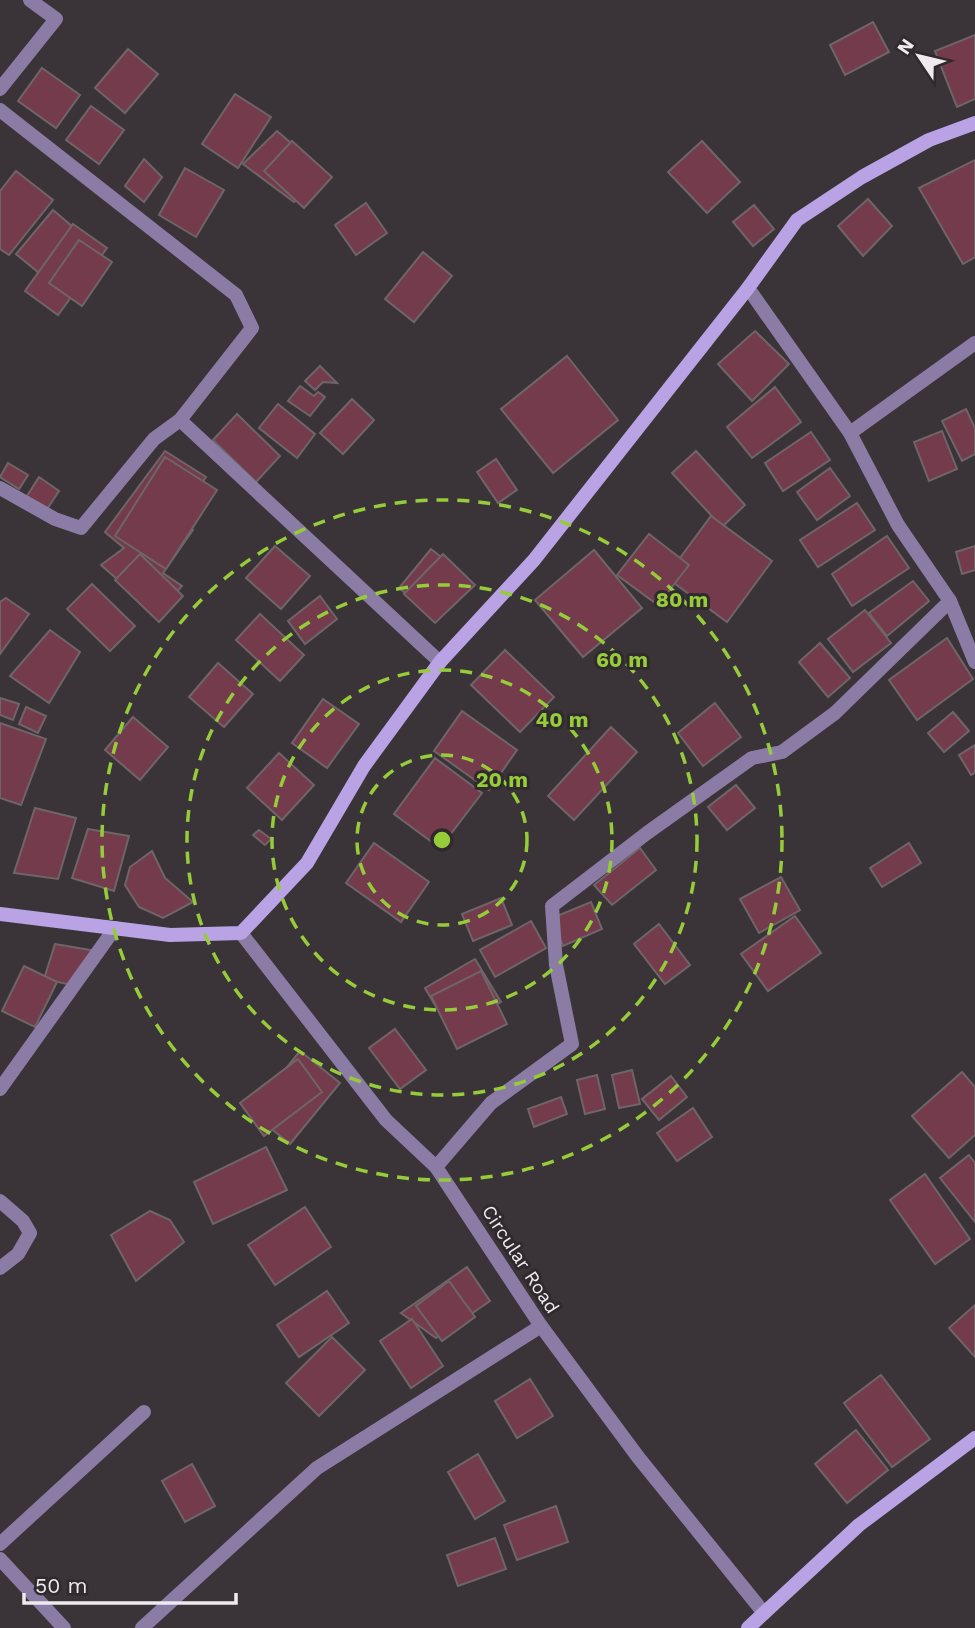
<svg xmlns="http://www.w3.org/2000/svg" width="975" height="1628" font-family="'Work Sans',sans-serif">
  <style>
    .building { fill: #733b4b; stroke: #6f6568; stroke-width: 2 }
    .lines { fill: none; stroke-linecap: round; stroke-linejoin: round }
    .street { stroke: #8b7ca6; stroke-width: 14 }
    .secondary { stroke: #baa3e5; stroke-width: 14 }
    .ring { fill: none; stroke: #96cc39; stroke-width: 3.5; stroke-dasharray: 12 9 }
    .labels { text-anchor: middle; stroke-width: 6; stroke-linejoin: round; paint-order: stroke }
    .street-label { font-size: 19px; fill: #eeeaed; stroke: #302a2f }
    .centre { fill: #96cc39; stroke: #302a2f; stroke-width: 3.5 }
    .ring-label { font-size: 21px; text-anchor: middle; font-weight: bold; fill: #96cc39; stroke: #302a2f; stroke-width: 6; stroke-linejoin: round; paint-order: stroke }
  </style>
  <rect width="100%" height="100%" fill="#3a3439"/>
  <!-- building -->
  <g class="building">
    <polygon points="873,22 889,52 845,75 830,45"/>
    <polygon points="975,35 975,99 957,107 935,51"/>
    <polygon points="128,49 158,74 125,113 95,88"/>
    <polygon points="42,68 80,95 56,128 18,101"/>
    <polygon points="235,94 271,117 238,168 202,144"/>
    <polygon points="91,106 124,130 99,164 66,140"/>
    <polygon points="277,131 327,174 294,202 243,164"/>
    <polygon points="292,141 332,177 304,208 264,171"/>
    <polygon points="702,141 740,182 707,213 668,172"/>
    <polygon points="144,159 162,177 144,202 125,186"/>
    <polygon points="975,160 975,257 963,264 919,188"/>
    <polygon points="185,168 224,190 196,237 159,215"/>
    <polygon points="16,171 53,200 9,255 0,249 0,191"/>
    <polygon points="868,199 892,226 863,256 838,226"/>
    <polygon points="366,203 387,233 356,255 335,225"/>
    <polygon points="754,205 774,229 753,246 733,222"/>
    <polygon points="53,210 80,233 44,277 16,254"/>
    <polygon points="73,224 107,248 58,315 25,291"/>
    <polygon points="79,240 112,262 82,306 49,283"/>
    <polygon points="423,252 452,276 414,322 385,299"/>
    <polygon points="755,331 789,364 752,401 718,364"/>
    <polygon points="567,356 618,420 553,473 501,409"/>
    <polygon points="320,366 337,383 323,382 315,390 305,381"/>
    <polygon points="300,386 314,396 318,392 325,397 310,416 288,401"/>
    <polygon points="775,387 801,422 752,458 727,427"/>
    <polygon points="352,399 374,420 343,454 320,433"/>
    <polygon points="278,404 315,434 297,458 259,428"/>
    <polygon points="966,409 975,428 975,454 962,461 942,421"/>
    <polygon points="237,414 280,456 256,482 213,440"/>
    <polygon points="942,431 957,469 929,481 914,442"/>
    <polygon points="811,432 830,460 783,491 765,463"/>
    <polygon points="165,451 206,477 178,516 193,530 163,573 182,586 157,614 101,565 124,548 105,532"/>
    <polygon points="696,451 745,505 722,527 672,473"/>
    <polygon points="165,457 217,490 166,569 115,536"/>
    <polygon points="496,459 517,490 498,503 477,472"/>
    <polygon points="8,463 28,475 19,489 0,477"/>
    <polygon points="830,468 850,496 817,520 797,492"/>
    <polygon points="39,477 59,491 47,509 27,496"/>
    <polygon points="857,503 875,530 818,567 800,540"/>
    <polygon points="711,516 772,561 727,622 666,577"/>
    <polygon points="649,534 689,565 658,605 617,575"/>
    <polygon points="887,536 909,568 852,606 832,574"/>
    <polygon points="275,546 310,576 281,609 246,578"/>
    <polygon points="975,546 975,570 962,574 956,552"/>
    <polygon points="431,549 464,575 433,615 399,588"/>
    <polygon points="594,550 642,608 583,657 535,600"/>
    <polygon points="140,554 183,596 159,622 115,580"/>
    <polygon points="443,554 475,585 435,623 404,594"/>
    <polygon points="913,581 929,601 887,636 869,613"/>
    <polygon points="92,584 135,626 110,651 67,609"/>
    <polygon points="320,596 337,619 305,644 288,621"/>
    <polygon points="6,598 29,614 0,654 0,602"/>
    <polygon points="865,610 891,643 853,672 828,639"/>
    <polygon points="260,614 304,655 280,681 236,640"/>
    <polygon points="50,630 80,652 49,703 10,676"/>
    <polygon points="947,638 973,679 917,720 889,680"/>
    <polygon points="820,643 850,678 828,697 799,662"/>
    <polygon points="505,650 554,697 520,732 471,685"/>
    <polygon points="218,663 253,694 224,727 189,697"/>
    <polygon points="0,698 19,704 13,720 0,715"/>
    <polygon points="323,699 359,724 327,768 292,743"/>
    <polygon points="715,703 741,737 703,766 678,733"/>
    <polygon points="26,707 46,716 38,733 19,724"/>
    <polygon points="462,711 517,750 489,790 434,751"/>
    <polygon points="953,712 969,731 944,752 928,733"/>
    <polygon points="133,717 168,747 140,780 105,750"/>
    <polygon points="0,723 46,739 21,805 0,798"/>
    <polygon points="611,727 637,752 574,820 548,796"/>
    <polygon points="975,745 975,773 971,775 959,755"/>
    <polygon points="279,753 314,785 282,820 247,788"/>
    <polygon points="435,758 482,793 440,848 394,814"/>
    <polygon points="736,785 755,808 727,830 708,807"/>
    <polygon points="35,808 76,818 58,879 14,873"/>
    <polygon points="88,829 129,836 114,891 72,878"/>
    <polygon points="259,830 271,839 265,845 253,835"/>
    <polygon points="374,843 429,882 401,922 346,883"/>
    <polygon points="909,843 921,863 882,887 870,868"/>
    <polygon points="640,848 656,870 612,905 594,885"/>
    <polygon points="152,851 165,878 193,902 163,918 139,907 125,885 130,867"/>
    <polygon points="781,877 800,910 759,933 740,899"/>
    <polygon points="501,898 512,925 473,941 462,914"/>
    <polygon points="591,902 602,929 563,946 552,918"/>
    <polygon points="795,916 821,953 768,991 741,954"/>
    <polygon points="531,921 546,948 495,977 480,950"/>
    <polygon points="659,924 690,965 665,984 634,944"/>
    <polygon points="55,944 96,951 72,985 44,979"/>
    <polygon points="475,959 501,1002 451,1032 425,988"/>
    <polygon points="24,966 57,982 35,1027 2,1011"/>
    <polygon points="481,971 507,1024 457,1049 431,996"/>
    <polygon points="395,1029 426,1070 400,1089 369,1048"/>
    <polygon points="300,1051 340,1083 290,1144 251,1112"/>
    <polygon points="298,1059 322,1092 264,1136 240,1103"/>
    <polygon points="632,1070 640,1104 619,1108 612,1075"/>
    <polygon points="962,1072 975,1087 975,1135 949,1158 912,1116"/>
    <polygon points="597,1075 605,1109 585,1114 577,1080"/>
    <polygon points="671,1076 687,1097 659,1120 642,1099"/>
    <polygon points="561,1097 567,1114 534,1127 528,1109"/>
    <polygon points="693,1108 712,1137 677,1161 657,1133"/>
    <polygon points="266,1147 287,1190 213,1224 194,1182"/>
    <polygon points="969,1155 975,1163 975,1222 940,1178"/>
    <polygon points="925,1174 970,1239 935,1264 890,1200"/>
    <polygon points="305,1207 331,1247 275,1285 248,1245"/>
    <polygon points="150,1211 170,1220 184,1242 136,1281 111,1235"/>
    <polygon points="467,1267 490,1301 436,1338 401,1313"/>
    <polygon points="449,1281 475,1317 442,1341 416,1306"/>
    <polygon points="327,1291 349,1323 299,1357 277,1325"/>
    <polygon points="975,1305 975,1357 949,1328"/>
    <polygon points="412,1319 443,1366 411,1388 380,1341"/>
    <polygon points="332,1337 365,1370 319,1416 286,1383"/>
    <polygon points="881,1375 930,1439 892,1467 844,1403"/>
    <polygon points="530,1379 553,1416 517,1438 495,1401"/>
    <polygon points="856,1430 888,1470 847,1503 815,1464"/>
    <polygon points="478,1454 505,1501 475,1519 448,1472"/>
    <polygon points="192,1464 215,1506 185,1522 162,1481"/>
    <polygon points="556,1506 568,1542 517,1560 504,1525"/>
    <polygon points="495,1538 506,1569 458,1586 447,1555"/>
  </g>
  <g class="lines">
    <!-- street -->
    <g class="street">
      <polyline points="0,89 56,19 30,0"/>
      <polyline points="0,110 236,295 252,328 180,420 154,439 81,528 55,519 0,488"/>
      <polyline points="748,288 850,433 898,525 950,601 975,662"/>
      <polyline points="180,420 440,662"/>
      <polyline points="850,433 975,343"/>
      <polyline points="241,933 386,1120 436,1167 541,1326 638,1457 764,1613"/>
      <polyline points="0,1089 115,928"/>
      <polyline points="436,1167 491,1103 572,1044 556,965 552,906 647,833 752,758 782,752 835,713 950,601"/>
      <polyline points="0,1201 23,1221 30,1233 18,1254 0,1268"/>
      <polyline points="0,1544 144,1412"/>
      <polyline points="0,1559 64,1628"/>
      <polyline points="142,1628 317,1468 541,1326"/>
    </g>
    <!-- secondary -->
    <g class="secondary">
      <polyline points="0,914 170,935 241,933 307,863 364,766 440,662 534,560 748,288 797,220 862,177 929,140 975,123"/>
      <polyline points="748,1628 859,1525 975,1438"/>
    </g>
  </g>
  <!-- distance rings -->
  <g class="ring">
    <circle cx="442" cy="840" r="85"/>
    <circle cx="442" cy="840" r="170"/>
    <circle cx="442" cy="840" r="255"/>
    <circle cx="442" cy="840" r="340"/>
  </g>
  <g class="labels">
    <!-- street labels -->
    <g class="street-label">
      <text transform="translate(521 1259) rotate(57)" y="7">Circular Road</text>
    </g>
  </g>
  <circle cx="442" cy="840" r="10" class="centre"/>
  <g class="ring-label">
    <text x="682" y="607">80 m</text>
    <text x="622" y="667">60 m</text>
    <text x="562" y="727">40 m</text>
    <text x="502" y="787">20 m</text>
  </g>
  <!-- north arrow -->
  <g transform="translate(919 56) rotate(305)" stroke="#302a2f" stroke-width="5" paint-order="stroke">
  <path d="M0-5L12 26L0 18L-12 26Z" fill="#eeeaed"/>
  <text y="-10" font-size="19" font-weight="bold" text-anchor="middle" fill="#eeeaed">N</text>
  </g>
  <!-- scale -->
  <path d="M24 1593v10h212v-10" fill="none" stroke="#eeeaed" stroke-width="3.5"/>
  <text x="35" y="1593" font-size="21" fill="#eeeaed" stroke="#302a2f" stroke-width="5" paint-order="stroke">50 m</text>
</svg>
